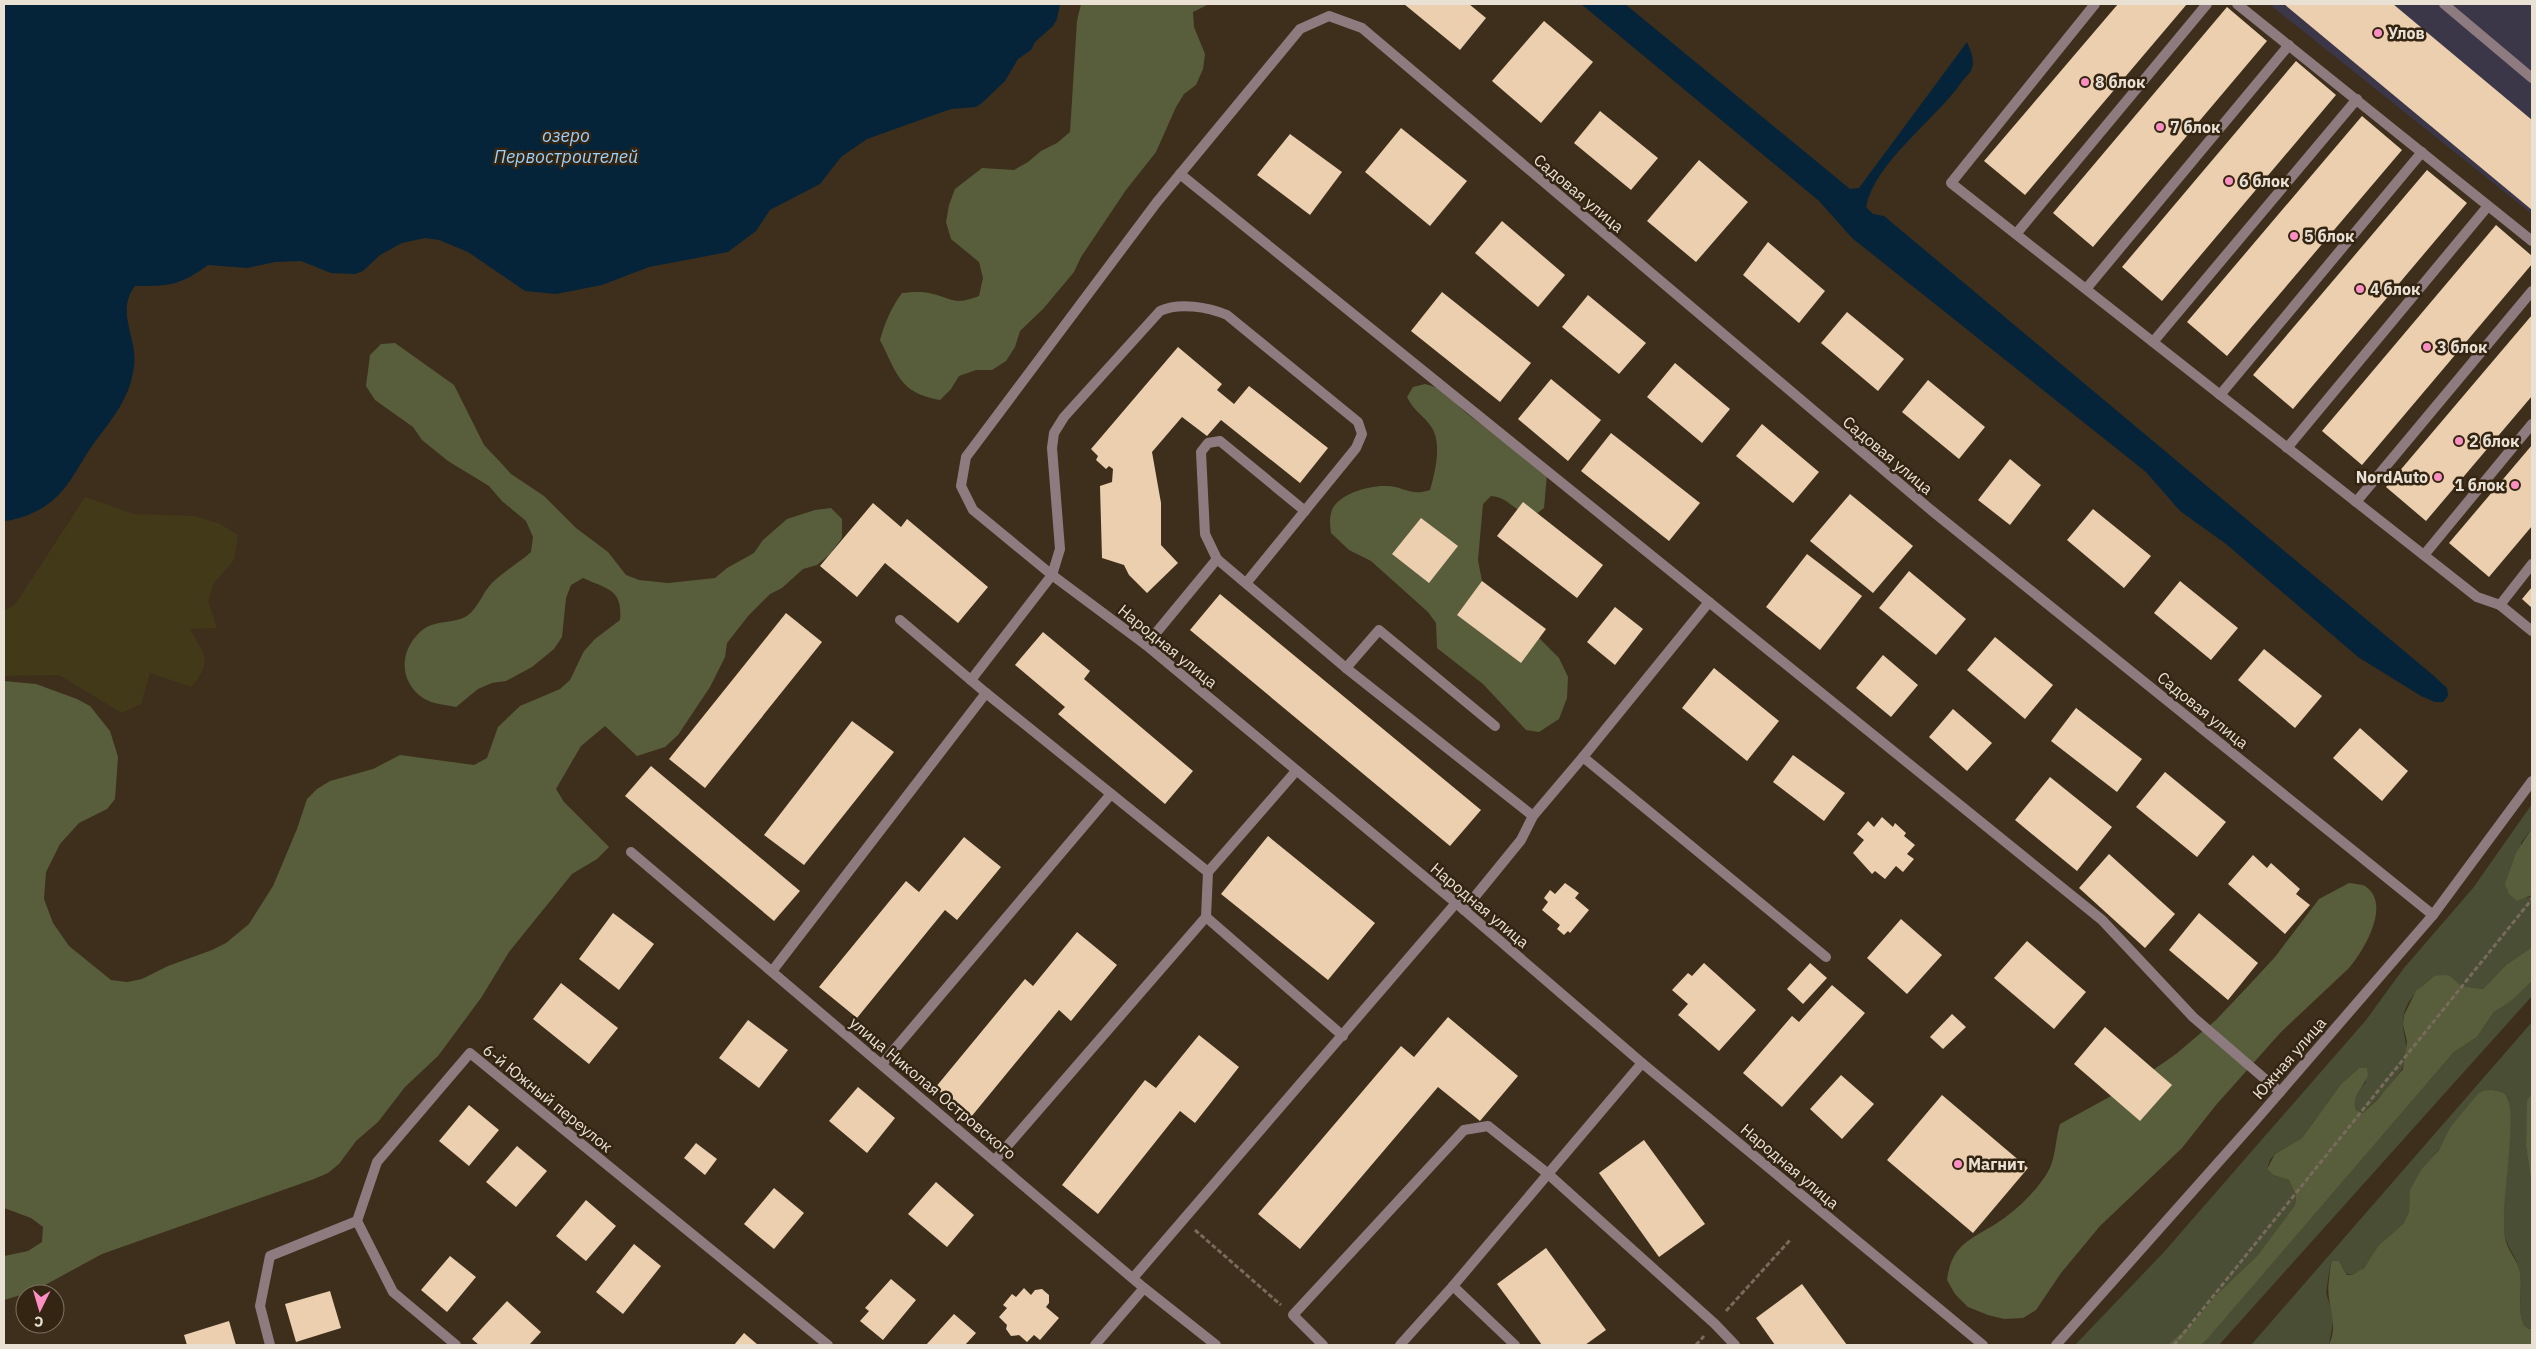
<svg xmlns="http://www.w3.org/2000/svg" width="2536" height="1349" font-family="'IBM Plex Sans',sans-serif">
  <style>
    .commercial { fill: #3b3648 }
    .green { fill: #494e35 }
    .forest { fill: #585e3b }
    .sand { fill: #423919 }
    .water { fill: #05243a }
    .building { fill: #ebcfae }
    .lines { fill: none; stroke-linecap: round; stroke-linejoin: round }
    .path { stroke: #776b5b; stroke-width: 3; stroke-dasharray: 5 2.5; stroke-linecap: butt }
    .service { stroke: #8e7b7f; stroke-width: 10 }
    .minor { stroke: #8e7b7f; stroke-width: 10 }
    .tertiary { stroke: #8e7b7f; stroke-width: 10 }
    .poi-dot { fill: #fc8fc2; stroke: #332512; stroke-width: 2 }
    .labels { text-anchor: middle; stroke-width: 5; stroke-linejoin: round; paint-order: stroke }
    .poi-label { font-size: 16px; font-weight: bold; fill: #eae1d5; stroke: #332512; text-anchor: start }
    .street-label { font-size: 16px; fill: #eae1d5; stroke: #332512 }
    .water-label { font-size: 18px; font-style: italic; fill: #9bd1fd; stroke: #332512 }
  </style>
  <rect width="100%" height="100%" fill="#3d2f1c"/>
  <!-- commercial -->
  <polygon class="commercial" points="2269,4 2532,4 2532,214"/>
  <!-- green -->
  <g class="green">
    <path d="M2532,804v24l-11,15 6,55 5,-3v52l-26,18 -23,24 -22,-3 -27,-10c-15,11 -32,28 -31,48 1,14 6,24 2,38 -3,12 -32,42 -42,51l-7,-3c-4,-12 2,-19 10,-28l-7,-14 -18,16 -39,54 -27,16 -5,6 -3,9 6,6 16,5 7,16 -1,9 -38,51 -40,38 -26,31 -24,20h-92l89,-93 202,-232 38,-52 69,-80z"/>
    <polygon points="2532,981 2532,996 2219,1345 2201,1345 2454,1052 2477,1037 2494,1012"/>
    <path d="M2532,1022v73l-3,2 -3,49 6,41v141l-3,1 -5,-2c-8,-21 -1,-34 -4,-53 -1,-16 -15,-27 -16,-43 -4,-44 12,-90 4,-134l-33,2 -24,27 -7,17 -15,19 -19,34 -1,16 -6,12 -24,21 -7,13 -13,15 -6,2 -6,-1 -8,-13 -9,5 -4,27 8,24 -5,28h-78z"/>
  </g>
  <!-- forest -->
  <g class="forest">
    <path d="M1081,4h128l-16,8 1,15 11,27 -2,15 -7,16 -12,9 -8,13 -20,45 -30,38 -45,67 -7,15 -31,37 -23,22 -5,16 -9,14 -14,9h-16l-17,6 -8,13 -11,11c-41,-7 -43,-27 -60,-60 5,-18 11,-32 22,-47 11,-1 21,-2 31,1 22,6 22,11 46,2l4,-18 -4,-16 -28,-23 -5,-17 3,-17 6,-16 27,-21 32,2 14,-8 13,-11 16,-8 13,-11 7,-111z"/>
    <path d="M395,343l59,42 30,60 18,19 9,10 33,22 32,32 32,24 18,23 13,5 29,3 47,-5 12,-10 27,-15 9,-13 24,-21 28,-9 16,-2 11,11v19l-13,17 -12,10 -14,4 -21,19 -12,6 -21,21 -22,28 -2,14 -15,30 -32,48 -13,12 -28,9 -32,-30 -24,20 -25,43 8,13 45,45 -12,12 -25,15 -63,78 -28,46 -43,58 -33,31 -27,35 -22,19 -17,23 -11,9 -14,6 -212,75 -68,37 -30,9v-44l24,-5 14,-9 1,-15 -12,-9 -27,-10v-527l32,3 41,15 13,7 20,25 8,26 -3,42 -8,10 -28,14 -19,21 -14,28 -2,27 9,24 16,23 42,34 16,2 15,-3 26,-13 44,-16 14,-7 23,-19 24,-38 24,-57 10,-30 10,-10 13,-8 43,-12 27,-14 74,10 13,-7 11,-31 22,-21 40,-17 10,-9 14,-29 11,-12 25,-19c3,-31 -13,-31 -37,-42l-12,7 -5,13 -4,39 -8,12 -22,18 -26,14 -14,2 -14,6 -22,18c-10,-2 -24,-3 -33,-9 -24,-17 -24,-46 -3,-66 13,-12 28,-8 43,-14 14,-6 19,-25 29,-35 12,-12 27,-20 39,-31l2,-15 -7,-16 -24,-20 -13,-15 -41,-25 -26,-21 -9,-13 -38,-27 -9,-14 4,-31 11,-11z"/>
    <path d="M1425,384c20,4 29,19 44,31 26,20 52,39 78,59l-3,34 -9,7c-23,-2 -23,-17 -44,-19l-8,8 -5,56 4,21 77,77 9,19 -1,21 -8,21 -20,13 -13,-2 -43,-46 -46,-36 -1,-25 -8,-11 -57,-51 -22,-11 -18,-17c-1,-8 -2,-15 1,-23 6,-16 38,-25 54,-24 18,0 24,11 44,4 5,-17 12,-46 2,-62 -8,-13 -18,-16 -25,-31l6,-10z"/>
    <polygon points="2532,828 2532,895 2517,901 2509,894 2505,884 2516,853"/>
    <path d="M2349,883c5,1 12,1 16,3 27,18 -1,64 -16,82l-68,64 -65,73 -34,43 -82,78 -39,47 -25,37 -13,8 -19,1 -16,-4 -20,-8 -13,-13 -8,-14c5,-38 25,-40 53,-59 17,-11 35,-29 46,-46 10,-14 9,-35 14,-51l73,-40 43,-30 40,-34 35,-37 24,-26 44,-58z"/>
    <path d="M2532,947v34l-20,19 -18,12 -17,25 -23,15 -246,286 -7,7h-34l24,-20 26,-31 40,-38 38,-51 1,-9 -7,-16 -16,-5 -6,-6 8,-15 27,-16 39,-54 18,-16h8l1,7c-5,14 -17,20 -12,35l7,3 13,-12 27,-32 4,-27 -4,-18 1,-9 12,-24 18,-15 9,-1 7,1 11,10 22,3 23,-24z"/>
    <path d="M2490,1090c6,1 14,1 17,7 10,16 -4,98 -3,122 0,10 0,21 5,30 4,8 10,15 11,24 3,20 -4,33 4,53l5,3 3,-1v17h-203c11,-25 -4,-40 0,-65 1,-7 0,-13 4,-19h6l8,14h6l11,-7 15,-23 24,-21 6,-12 1,-22 11,-20 18,-20 12,-24 27,-32 5,-3z"/>
    <polygon points="2532,1095 2532,1187 2526,1146 2527,1102 2529,1097"/>
  </g>
  <!-- sand -->
  <path class="sand" d="M85,497l49,17 61,2 25,8 18,11 -4,25 -20,23 -6,18 9,27 -27,1c15,27 23,32 1,58l-41,-14 -9,31 -19,9 -63,-38 -55,1v-65l11,-6z"/>
  <!-- water -->
  <g class="water">
    <path d="M4,4h1056l-3,15 -4,7 -18,16 -4,8 -13,9 -13,22 -23,22 -6,4 -25,2 -84,30 -26,18 -21,27 -50,26 -14,21 -28,21 -79,15 -47,18 -46,9 -31,-3 -57,-39 -29,-12 -14,-2 -23,5 -22,12 -17,16 -8,3 -24,-1 -30,-12 -26,1 -28,6 -39,-3c-29,21 -39,21 -73,21 -20,26 3,52 -1,80 -4,36 -27,58 -46,86 -11,17 -20,36 -36,49 -12,10 -32,19 -48,20z"/>
    <path d="M1581,4h44l225,185 9,-1 108,-146c3,7 8,18 5,26 -1,5 -8,10 -11,15 -27,38 -86,79 -95,124l7,7 11,2 550,460 13,12 1,8 -5,6h-8l-14,-6 -63,-39 -132,-113 -46,-33 -34,-39 -294,-234 -33,-37z"/>
  </g>
  <!-- building -->
  <g class="building">
    <polygon points="1404,4 1469,4 1486,18 1460,50"/>
    <polygon points="2118,4 2187,4 2025,195 1984,161"/>
    <polygon points="2284,4 2393,4 2532,120 2532,210"/>
    <polygon points="2227,7 2267,41 2093,247 2053,213"/>
    <polygon points="1544,21 1593,62 1541,123 1492,81"/>
    <polygon points="2296,61 2336,95 2162,301 2122,267"/>
    <polygon points="1600,111 1658,158 1631,190 1574,143"/>
    <polygon points="2362,116 2402,150 2227,356 2187,322"/>
    <polygon points="1401,128 1467,181 1430,226 1365,172"/>
    <polygon points="1290,134 1342,172 1310,215 1257,175"/>
    <polygon points="1699,160 1748,202 1696,262 1647,221"/>
    <polygon points="2427,170 2467,203 2293,409 2253,375"/>
    <polygon points="1502,221 1565,275 1538,307 1475,253"/>
    <polygon points="2496,225 2532,256 2532,264 2362,465 2322,431"/>
    <polygon points="1768,242 1825,291 1799,323 1743,275"/>
    <polygon points="1442,292 1531,363 1500,402 1411,331"/>
    <polygon points="1588,295 1646,343 1619,374 1562,327"/>
    <polygon points="1847,312 1904,359 1878,391 1821,343"/>
    <polygon points="2532,315 2532,396 2426,521 2386,487"/>
    <polygon points="1178,347 1222,384 1217,390 1234,404 1249,386 1328,448 1300,483 1221,420 1207,436 1182,417 1152,452 1161,503 1161,545 1178,563 1147,593 1129,575 1124,565 1102,558 1100,486 1112,482 1113,469 1109,466 1106,469 1096,460 1098,456 1091,449"/>
    <polygon points="1675,363 1730,409 1702,443 1647,397"/>
    <polygon points="1551,379 1601,420 1568,461 1518,419"/>
    <polygon points="1928,380 1985,427 1959,459 1902,412"/>
    <polygon points="1762,424 1819,472 1793,503 1736,456"/>
    <polygon points="1611,433 1700,503 1669,541 1581,471"/>
    <polygon points="2532,445 2532,526 2489,577 2449,543"/>
    <polygon points="2010,459 2041,485 2010,525 1978,500"/>
    <polygon points="1850,494 1913,546 1873,593 1810,541"/>
    <polygon points="1523,502 1603,565 1577,598 1497,536"/>
    <polygon points="873,503 901,527 907,519 988,587 958,623 885,563 857,597 820,566"/>
    <polygon points="2093,509 2151,556 2124,588 2067,540"/>
    <polygon points="1421,518 1458,546 1429,583 1392,554"/>
    <polygon points="1807,554 1862,596 1820,650 1766,607"/>
    <polygon points="1909,571 1966,619 1936,655 1879,608"/>
    <polygon points="1482,581 1546,629 1521,663 1457,615"/>
    <polygon points="2180,581 2238,628 2211,660 2154,613"/>
    <polygon points="2532,587 2532,608 2522,599"/>
    <polygon points="1220,594 1481,810 1450,846 1190,630"/>
    <polygon points="1615,607 1643,629 1615,665 1587,642"/>
    <polygon points="786,613 822,642 705,788 669,759"/>
    <polygon points="1043,632 1090,671 1084,679 1193,771 1165,804 1058,714 1065,707 1015,665"/>
    <polygon points="1995,637 2053,685 2025,719 1967,670"/>
    <polygon points="2264,649 2322,696 2295,728 2238,680"/>
    <polygon points="1883,655 1918,685 1891,717 1856,688"/>
    <polygon points="1714,668 1779,721 1747,761 1682,708"/>
    <polygon points="2076,708 2142,759 2117,792 2051,741"/>
    <polygon points="1953,709 1992,743 1967,771 1929,737"/>
    <polygon points="852,721 894,752 804,865 764,835"/>
    <polygon points="2360,728 2408,771 2382,801 2333,758"/>
    <polygon points="1793,755 1845,793 1824,821 1773,782"/>
    <polygon points="651,766 800,891 774,921 625,796"/>
    <polygon points="2165,772 2226,822 2197,857 2136,807"/>
    <polygon points="2050,777 2112,827 2077,871 2015,820"/>
    <polygon points="1882,817 1893,827 1895,823 1906,833 1904,836 1915,845 1907,854 1914,859 1903,872 1896,866 1885,879 1875,871 1872,874 1853,853 1864,840 1857,834 1868,821 1874,827"/>
    <polygon points="1268,836 1375,923 1328,980 1221,894"/>
    <polygon points="964,837 1001,867 957,920 945,910 857,1018 819,987 906,881 919,892"/>
    <polygon points="2109,854 2175,914 2145,948 2079,888"/>
    <polygon points="2253,855 2267,868 2271,863 2300,889 2296,894 2310,905 2285,934 2228,884"/>
    <polygon points="1565,883 1579,893 1575,898 1589,910 1570,933 1568,931 1564,935 1557,929 1560,925 1542,910 1548,902 1544,898 1550,890 1555,894"/>
    <polygon points="613,913 654,944 619,990 579,959"/>
    <polygon points="2199,913 2258,963 2228,1000 2169,950"/>
    <polygon points="1901,919 1942,955 1907,994 1867,958"/>
    <polygon points="1077,932 1117,965 1071,1021 1059,1010 971,1117 935,1088 1025,979 1033,986"/>
    <polygon points="2027,941 2086,992 2054,1029 1994,978"/>
    <polygon points="1704,963 1756,1010 1719,1051 1678,1015 1688,1004 1672,990 1688,973 1692,976"/>
    <polygon points="1810,963 1827,978 1803,1004 1787,989"/>
    <polygon points="561,983 618,1028 589,1064 533,1019"/>
    <polygon points="1832,985 1865,1013 1782,1107 1743,1073 1792,1016 1799,1022"/>
    <polygon points="1952,1014 1966,1027 1943,1049 1930,1037"/>
    <polygon points="1448,1017 1518,1076 1480,1121 1438,1087 1300,1249 1258,1214 1401,1046 1414,1057"/>
    <polygon points="748,1020 788,1050 759,1088 719,1058"/>
    <polygon points="2105,1027 2172,1085 2140,1121 2074,1064"/>
    <polygon points="1199,1035 1239,1067 1195,1123 1180,1111 1098,1214 1062,1185 1145,1080 1156,1088"/>
    <polygon points="1841,1075 1874,1104 1842,1139 1810,1109"/>
    <polygon points="858,1087 895,1118 867,1153 829,1121"/>
    <polygon points="1942,1095 2028,1168 1973,1233 1887,1160"/>
    <polygon points="469,1105 499,1130 469,1166 439,1141"/>
    <polygon points="1644,1140 1705,1224 1659,1257 1599,1173"/>
    <polygon points="696,1143 717,1159 705,1175 684,1158"/>
    <polygon points="517,1146 547,1171 516,1207 486,1182"/>
    <polygon points="936,1182 974,1215 947,1247 908,1214"/>
    <polygon points="774,1188 804,1213 774,1249 744,1224"/>
    <polygon points="586,1200 616,1226 586,1261 556,1236"/>
    <polygon points="634,1244 661,1266 623,1314 596,1292"/>
    <polygon points="1546,1248 1606,1330 1585,1345 1542,1345 1497,1284"/>
    <polygon points="450,1256 476,1277 447,1312 421,1290"/>
    <polygon points="891,1279 916,1300 883,1340 860,1321 869,1311 865,1308"/>
    <polygon points="1802,1284 1847,1345 1775,1345 1756,1318"/>
    <polygon points="1024,1288 1031,1295 1035,1290 1042,1289 1049,1295 1049,1303 1046,1307 1059,1318 1040,1340 1034,1335 1027,1342 1019,1335 1011,1336 1006,1329 1007,1325 999,1317 1007,1308 1003,1305 1012,1294 1016,1297"/>
    <polygon points="330,1291 341,1328 296,1342 285,1304"/>
    <polygon points="507,1301 541,1332 529,1345 479,1345 472,1339"/>
    <polygon points="954,1314 976,1333 965,1345 926,1345"/>
    <polygon points="229,1321 236,1345 187,1345 184,1335"/>
    <polygon points="744,1333 758,1345 734,1345"/>
  </g>
  <g class="lines">
    <!-- path -->
    <g class="path">
      <polyline points="1195,1230 1281,1305"/>
      <polyline points="1726,1311 1790,1240"/>
      <polyline points="1696,1345 1704,1336"/>
      <polyline points="2174,1345 2532,899"/>
    </g>
    <!-- service -->
    <g class="service">
      <polyline points="2095,4 1951,183 2477,597 2500,605 2532,564"/>
      <polyline points="2237,4 2532,241"/>
      <polyline points="2444,4 2532,78"/>
      <polyline points="1180,174 2102,920 2193,1017 2280,1092"/>
      <polyline points="2016,234 2207,4"/>
      <polyline points="2086,289 2289,45"/>
      <polyline points="2153,342 2357,99"/>
      <polyline points="2220,395 2422,152"/>
      <polyline points="2287,448 2488,206"/>
      <polyline points="2356,502 2532,291"/>
      <polyline points="2424,555 2532,424"/>
      <polyline points="1217,559 1346,668 1533,816"/>
      <polyline points="2500,605 2532,631"/>
      <polyline points="900,620 986,693 1208,872"/>
      <polyline points="1146,645 1217,559 1205,534 1201,452 1208,443 1220,441 1305,511"/>
      <polyline points="1346,668 1379,630 1495,726"/>
      <path d="M971,680l81,-105 8,-26 -8,-101 2,-15 10,-16 96,-106c19,-9 48,-4 67,4l131,107 4,12 -6,14 -109,134"/>
      <polyline points="1583,757 1826,957"/>
      <polyline points="1464,910 1521,840 1533,816 1583,757 1709,602"/>
      <polyline points="1206,917 1343,1036"/>
      <polyline points="773,970 986,693"/>
      <polyline points="882,1064 1111,794"/>
      <polyline points="995,1160 1206,917 1208,872 1296,771"/>
      <polyline points="1133,1278 1456,903"/>
      <polyline points="1453,1286 1515,1345"/>
      <polyline points="1323,1345 1293,1315 1464,1130 1488,1126 1547,1173 1715,1324 1735,1345"/>
      <polyline points="1400,1345 1453,1286 1642,1063"/>
    </g>
    <!-- minor -->
    <g class="minor">
      <polyline points="631,852 1144,1288 1216,1345"/>
      <polyline points="270,1345 260,1306 270,1256 357,1221"/>
      <polyline points="456,1345 393,1292 357,1221 377,1162 470,1053 828,1345"/>
      <polyline points="1095,1345 1144,1288"/>
      <polyline points="1983,1345 1642,1063 1456,903 1146,645 1052,575 973,510 961,486 966,457 1157,202 1300,29 1329,16 1362,28 1931,510 2433,915"/>
    </g>
    <!-- tertiary -->
    <polyline class="tertiary" points="2056,1345 2255,1121 2433,915 2532,781"/>
  </g>
  <!-- markers -->
  <g class="poi-dot">
    <circle cx="2378" cy="33" r="5"/>
    <circle cx="2085" cy="82" r="5"/>
    <circle cx="2160" cy="127" r="5"/>
    <circle cx="2229" cy="181" r="5"/>
    <circle cx="2294" cy="236" r="5"/>
    <circle cx="2360" cy="289" r="5"/>
    <circle cx="2427" cy="347" r="5"/>
    <circle cx="2459" cy="441" r="5"/>
    <circle cx="2438" cy="477" r="5"/>
    <circle cx="2515" cy="485" r="5"/>
    <circle cx="1958" cy="1164" r="5"/>
  </g>
  <g class="labels">
    <!-- poi labels -->
    <g class="poi-label">
      <text x="2388" y="39">Улов</text>
      <text x="2095" y="88">8 блок</text>
      <text x="2170" y="133">7 блок</text>
      <text x="2239" y="187">6 блок</text>
      <text x="2304" y="242">5 блок</text>
      <text x="2370" y="295">4 блок</text>
      <text x="2437" y="353">3 блок</text>
      <text x="2469" y="447">2 блок</text>
      <text x="2428" y="483" text-anchor="end">NordAuto</text>
      <text x="2505" y="491" text-anchor="end">1 блок</text>
      <text x="1968" y="1170">Магнит</text>
    </g>
    <!-- street labels -->
    <g class="street-label">
      <text transform="translate(1579 193) rotate(40)" y="6">Садовая улица</text>
      <text transform="translate(1888 455) rotate(40)" y="6">Садовая улица</text>
      <text transform="translate(1168 646) rotate(39)" y="6">Народная улица</text>
      <text transform="translate(2203 710) rotate(39)" y="6">Садовая улица</text>
      <text transform="translate(1480 905) rotate(40)" y="6">Народная улица</text>
      <text transform="translate(2289 1058) rotate(-49)" y="6">Южная улица</text>
      <text transform="translate(933 1088) rotate(40)" y="6">улица Николая Островского</text>
      <text transform="translate(548 1098) rotate(39)" y="6">6-й Южный переулок</text>
      <text transform="translate(1790 1166) rotate(40)" y="6">Народная улица</text>
    </g>
    <!-- water labels -->
    <g class="water-label">
      <text x="566" y="142">озеро<tspan x="566" dy="21">Первостроителей</tspan></text>
    </g>
  </g>
  <!-- border -->
  <rect width="2536" height="1349" fill="none" stroke="#eae1d5" stroke-width="10"/>
  <!-- north arrow -->
  <g transform="translate(40 1309) rotate(185)"><circle r="24" fill="#332512" stroke="#7c7060"/>
  <path d="M0-4L9 19L0 12L-9 19Z" fill="#fc8fc2"/>
  <text y="-8" font-size="14" font-weight="bold" text-anchor="middle" fill="#eae1d5">С</text>
  </g>
</svg>
